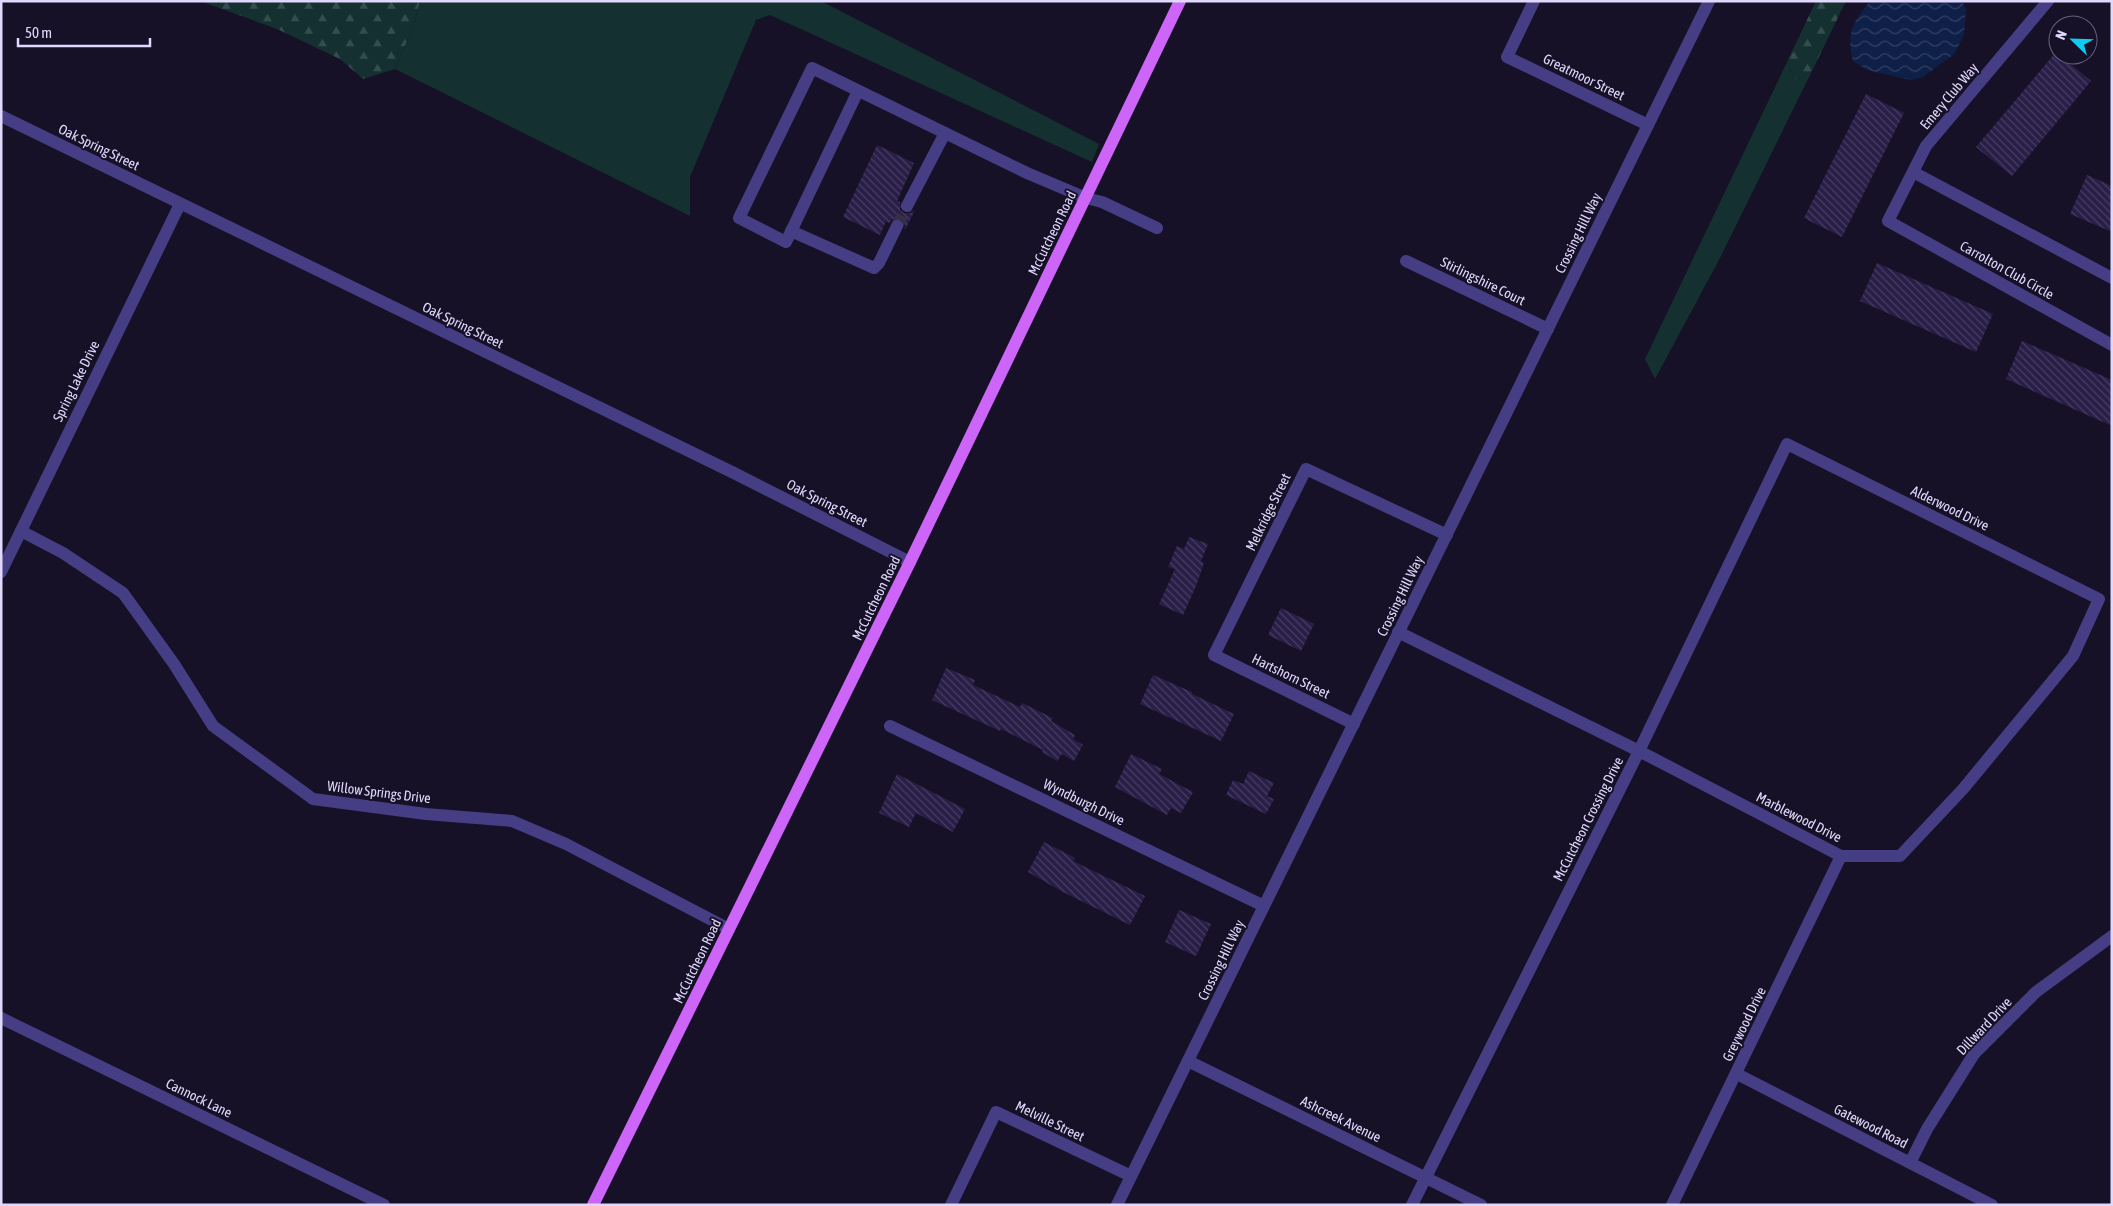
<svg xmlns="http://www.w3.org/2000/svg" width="2113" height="1206" font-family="'Asap Condensed',sans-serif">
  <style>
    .grass { fill: #143031 }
    .forest { fill: url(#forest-firs) }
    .water { fill: url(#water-waves) }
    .building { fill: url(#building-back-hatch) }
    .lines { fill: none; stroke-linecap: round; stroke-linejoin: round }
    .minor-tunnel { stroke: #352f47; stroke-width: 12; stroke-dasharray: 12 6; stroke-linecap: butt }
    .minor { stroke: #463e84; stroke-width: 12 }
    .major { stroke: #cc65f8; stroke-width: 12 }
    .labels { text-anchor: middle; stroke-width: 4; stroke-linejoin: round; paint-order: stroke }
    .street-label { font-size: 14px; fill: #e0d9fd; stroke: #171127 }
  </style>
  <defs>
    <pattern id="forest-firs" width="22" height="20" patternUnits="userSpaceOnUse" patternTransform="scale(1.25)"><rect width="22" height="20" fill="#143031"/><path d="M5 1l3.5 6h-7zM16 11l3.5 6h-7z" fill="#364d50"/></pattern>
    <pattern id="water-waves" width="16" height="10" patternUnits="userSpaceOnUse" patternTransform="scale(1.25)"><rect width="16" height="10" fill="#0f2048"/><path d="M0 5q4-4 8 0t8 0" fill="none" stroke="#324063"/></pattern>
    <pattern id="building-back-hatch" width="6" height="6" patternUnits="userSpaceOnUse" patternTransform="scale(1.25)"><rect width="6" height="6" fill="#291e47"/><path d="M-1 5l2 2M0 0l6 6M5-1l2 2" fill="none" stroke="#483e62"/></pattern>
  </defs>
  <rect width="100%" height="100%" fill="#171127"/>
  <!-- grass -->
  <g class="grass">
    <polygon points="420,1 821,1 1099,144 1092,162 770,15 756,20 690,177 690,216 395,69 413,27"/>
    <polygon points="1787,62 1796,81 1812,71 1720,258 1655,379 1645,359"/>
  </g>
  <!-- forest -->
  <g class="forest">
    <polygon points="200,1 420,1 413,27 395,69 363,79 340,59 277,29"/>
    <polygon points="1816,1 1846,1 1812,71 1796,81 1787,62"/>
  </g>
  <!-- water -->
  <path class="water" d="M1870,1h92l4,9 -2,25 -10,19 -31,23 -12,3 -44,-10 -14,-9c-7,-28 0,-39 17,-60z"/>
  <!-- building -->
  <g class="building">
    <polygon points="2056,52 2091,81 2012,176 1976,147"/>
    <polygon points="1866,94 1904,113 1842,237 1804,218"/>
    <polygon points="877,145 914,163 897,201 900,202 900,210 904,213 911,213 915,210 905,230 904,222 900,219 893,219 889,223 886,221 880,235 843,217"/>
    <polygon points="2087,175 2112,186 2112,232 2070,214"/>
    <polygon points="1877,263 1993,314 1976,352 1860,301"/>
    <polygon points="2022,341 2112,380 2112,426 2006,379"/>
    <polygon points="1189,537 1208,544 1201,561 1204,563 1196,586 1183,615 1159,604 1175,569 1168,567 1177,546 1184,549"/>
    <polygon points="1281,608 1314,624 1301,651 1268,635"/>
    <polygon points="946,668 975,680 973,685 1020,707 1022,703 1053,718 1051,721 1075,735 1073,739 1083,745 1074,761 1062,754 1057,761 1042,752 1043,750 1001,729 1000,731 932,700"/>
    <polygon points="1153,675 1192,692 1192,694 1234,714 1221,741 1140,704"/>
    <polygon points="1131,754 1162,769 1159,774 1193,792 1181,813 1171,808 1167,815 1115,787"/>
    <polygon points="1249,771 1274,783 1267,796 1274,799 1266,814 1226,795 1233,780 1243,784"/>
    <polygon points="897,774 965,809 953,832 916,813 909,827 879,813"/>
    <polygon points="1044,842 1075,858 1073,861 1145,896 1130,925 1063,892 1028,872"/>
    <polygon points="1179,910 1211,924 1196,956 1165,942"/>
  </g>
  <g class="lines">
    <!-- minor-tunnel -->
    <polyline class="minor-tunnel" points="897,226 907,206"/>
    <!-- minor -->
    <g class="minor">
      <polyline points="1534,1 1507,57 1648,125"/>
      <polyline points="2048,1 1926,146 1888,221 2112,345"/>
      <polyline points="858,91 786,242 739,218 812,68 1027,173 1086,198 1102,202 1157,228"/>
      <polyline points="1,116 734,473 910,562"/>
      <polyline points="1913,172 2112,278"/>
      <polyline points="907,206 945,133"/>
      <polyline points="791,231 874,268 879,263 897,226"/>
      <polyline points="1406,261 1548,329"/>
      <polyline points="21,531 63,553 123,593 174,664 213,726 313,799 426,814 512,821 566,844 729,929"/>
      <polyline points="1,572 180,204"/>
      <polyline points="1398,632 1639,751 1841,856 1900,856 1963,789 2073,656 2099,599 1787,444 1639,751 1412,1205"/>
      <polyline points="1354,724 1214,655 1306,469 1447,535"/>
      <polyline points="890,726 1264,906"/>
      <polyline points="1,1018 384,1205"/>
      <polyline points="1188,1061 1481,1205"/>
      <polyline points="1737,1074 1992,1205"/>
      <polyline points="1910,1163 1927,1129 1974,1054 2036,992 2112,936"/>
      <polyline points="951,1205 996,1112 1131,1176"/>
      <polyline points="1117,1205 1709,1"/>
      <polyline points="1672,1205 1841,856"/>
    </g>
    <!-- major -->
    <polyline class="major" points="593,1205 910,562 1180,1"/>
  </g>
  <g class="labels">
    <!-- street labels -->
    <g class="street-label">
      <text transform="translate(1584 77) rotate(26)" y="5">Greatmoor Street</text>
      <text transform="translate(1949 96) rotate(-50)" y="5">Emery Club Way</text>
      <text transform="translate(99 147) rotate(26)" y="5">Oak Spring Street</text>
      <text transform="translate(1052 233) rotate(-64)" y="5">McCutcheon Road</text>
      <text transform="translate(1578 233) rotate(-64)" y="5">Crossing Hill Way</text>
      <text transform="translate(2007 270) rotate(29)" y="5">Carrolton Club Circle</text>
      <text transform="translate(1483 281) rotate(26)" y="5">Stirlingshire Court</text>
      <text transform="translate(463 325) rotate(26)" y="5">Oak Spring Street</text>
      <text transform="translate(76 381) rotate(-64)" y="5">Spring Lake Drive</text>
      <text transform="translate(827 503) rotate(27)" y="5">Oak Spring Street</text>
      <text transform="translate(1950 508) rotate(26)" y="5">Alderwood Drive</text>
      <text transform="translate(1268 512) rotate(-64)" y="5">Melkridge Street</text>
      <text transform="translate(1400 596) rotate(-64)" y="5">Crossing Hill Way</text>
      <text transform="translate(876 598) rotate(-64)" y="5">McCutcheon Road</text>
      <text transform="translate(1291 676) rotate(26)" y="5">Hartshorn Street</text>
      <text transform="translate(379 792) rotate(7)" y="5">Willow Springs Drive</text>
      <text transform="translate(1084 802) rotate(26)" y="5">Wyndburgh Drive</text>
      <text transform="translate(1799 817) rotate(27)" y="5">Marblewood Drive</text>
      <text transform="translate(1588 819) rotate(-63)" y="5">McCutcheon Crossing Drive</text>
      <text transform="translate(1221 960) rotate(-64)" y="5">Crossing Hill Way</text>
      <text transform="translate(697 961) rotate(-64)" y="5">McCutcheon Road</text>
      <text transform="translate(1744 1024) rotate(-64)" y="5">Greywood Drive</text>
      <text transform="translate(1984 1026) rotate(-47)" y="5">Dillward Drive</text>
      <text transform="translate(199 1098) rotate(26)" y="5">Cannock Lane</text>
      <text transform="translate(1341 1119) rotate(26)" y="5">Ashcreek Avenue</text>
      <text transform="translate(1050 1121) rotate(26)" y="5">Melville Street</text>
      <text transform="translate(1871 1126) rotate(27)" y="5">Gatewood Road</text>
    </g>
  </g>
  <!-- border -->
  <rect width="2113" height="1206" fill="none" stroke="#e0d9fd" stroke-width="5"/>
  <!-- north arrow -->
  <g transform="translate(2073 40) rotate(293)"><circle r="24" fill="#171127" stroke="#67617d"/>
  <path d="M0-4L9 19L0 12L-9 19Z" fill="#0ecbf4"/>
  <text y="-8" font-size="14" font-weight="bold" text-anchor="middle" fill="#e0d9fd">N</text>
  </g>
  <!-- scale -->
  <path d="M18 38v8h132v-8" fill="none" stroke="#e0d9fd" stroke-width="2.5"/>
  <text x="25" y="38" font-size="15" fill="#e0d9fd" stroke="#171127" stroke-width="4" paint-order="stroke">50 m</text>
</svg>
